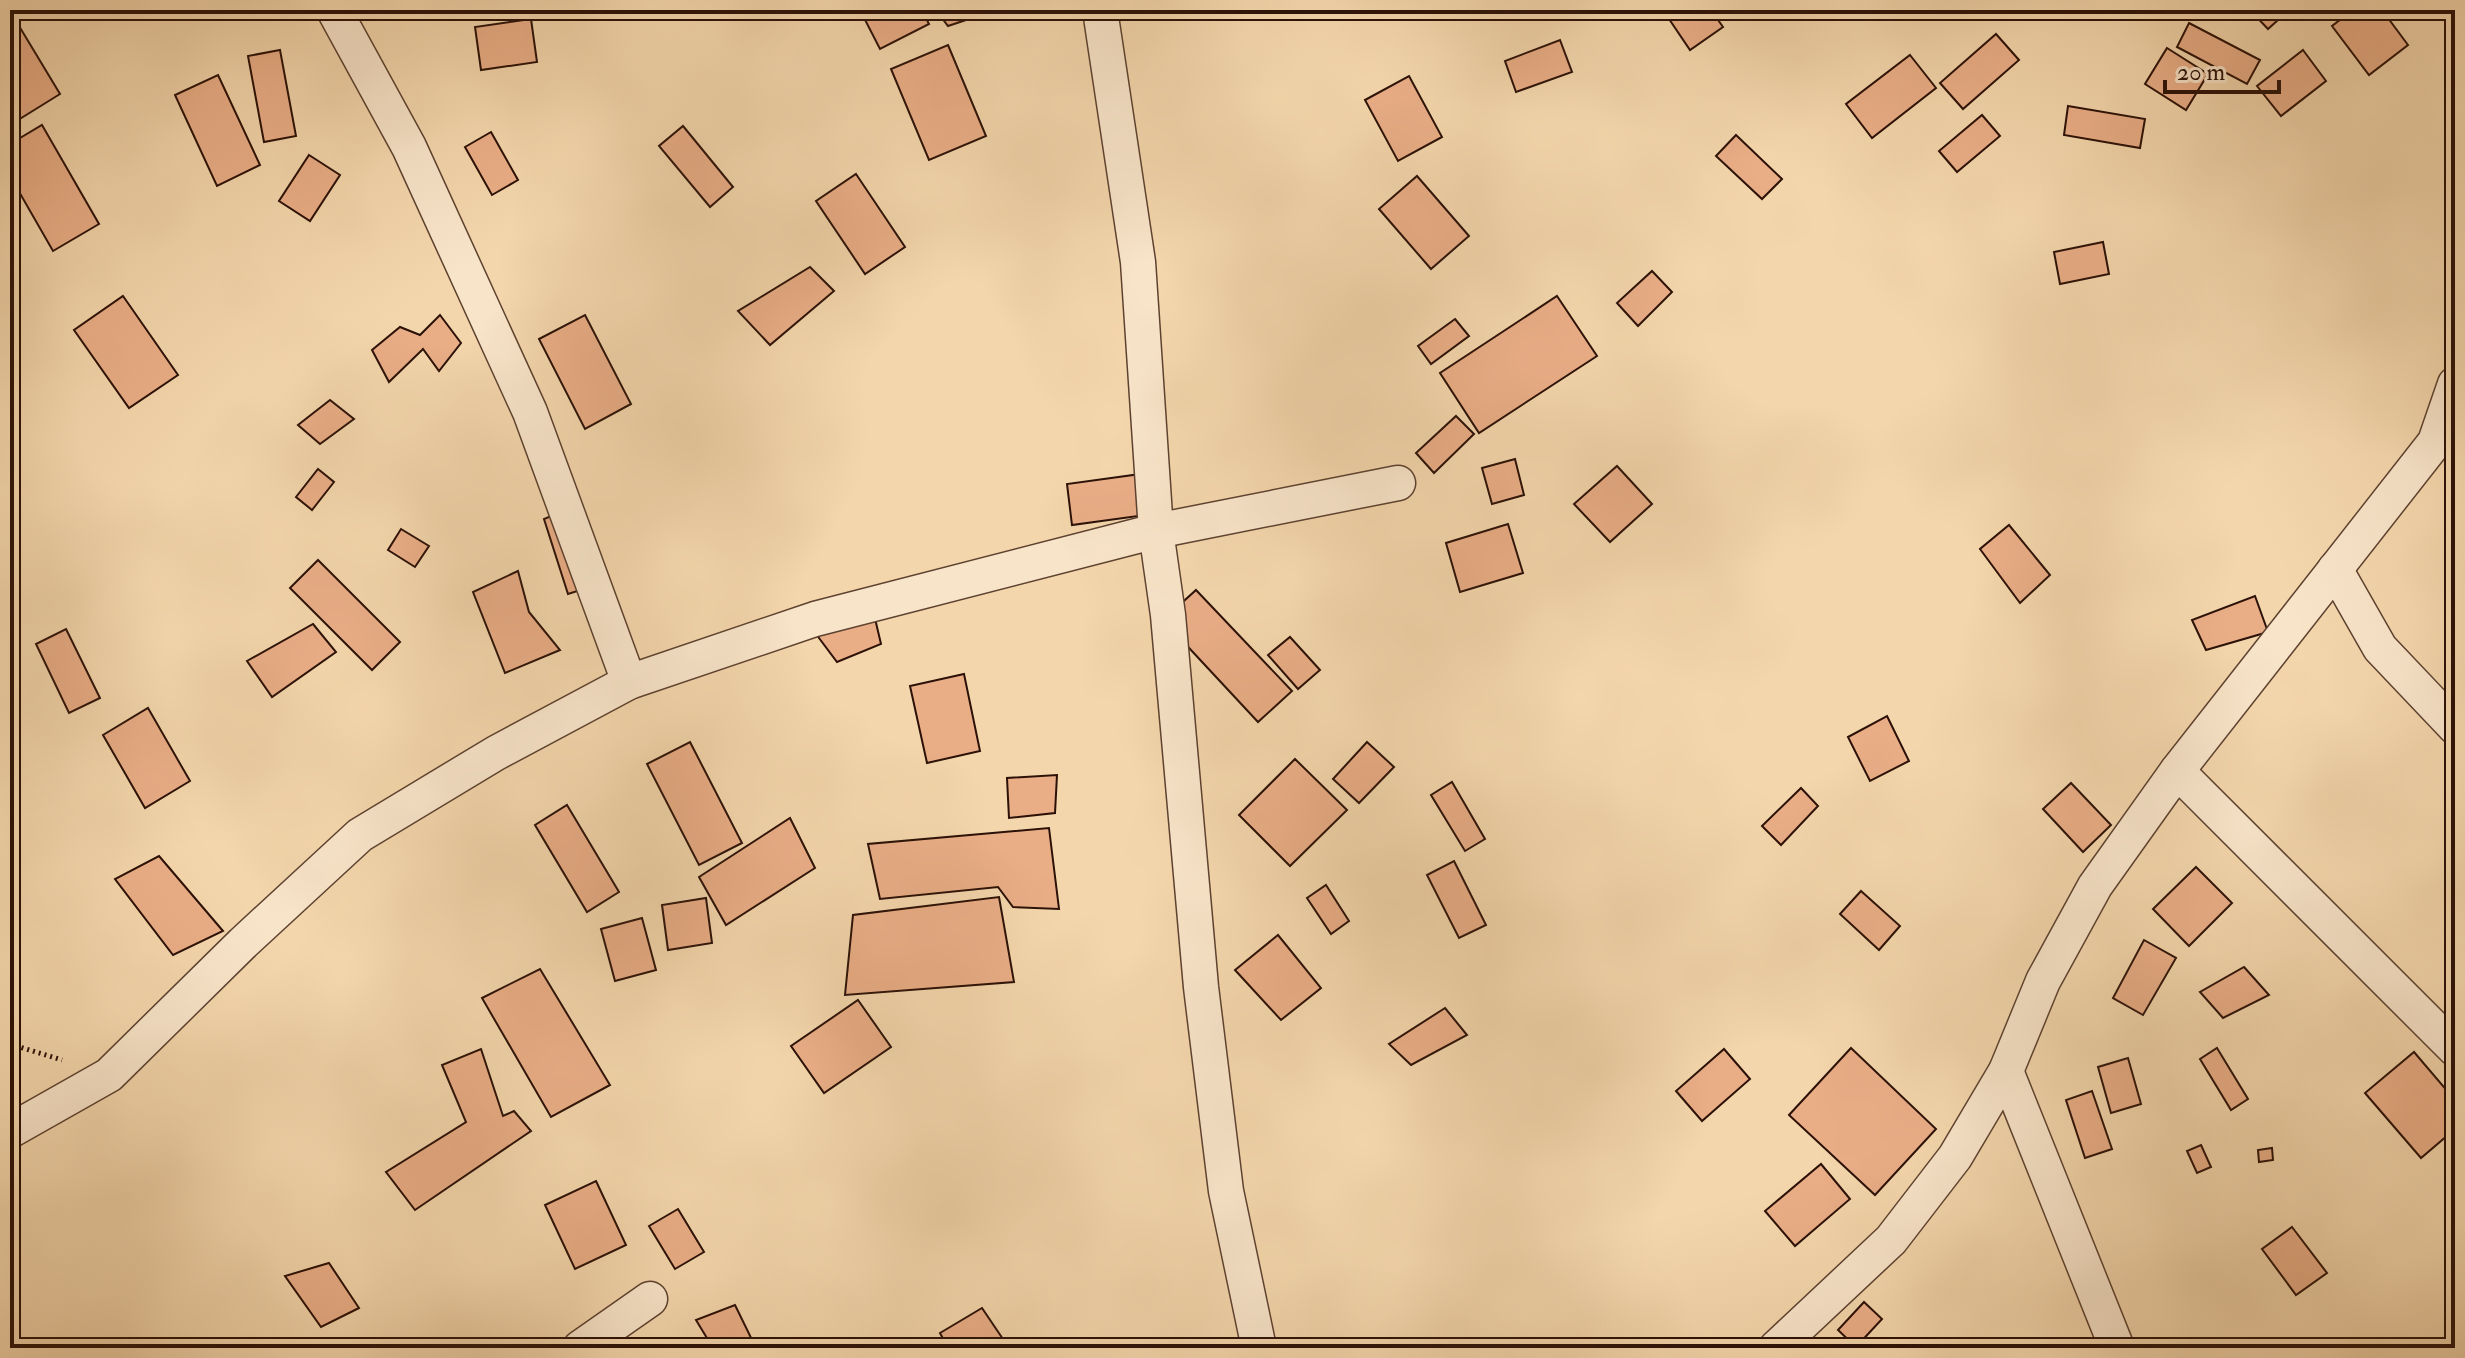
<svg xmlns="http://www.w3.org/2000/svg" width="2465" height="1358" font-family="'IM FELL Double Pica',serif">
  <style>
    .building { fill: #eaae87; stroke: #2b1107; stroke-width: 2 }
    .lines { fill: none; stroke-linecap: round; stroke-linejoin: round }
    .minor-casing { stroke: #5d4230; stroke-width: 37 }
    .path { stroke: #2b1107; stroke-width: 5; stroke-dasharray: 2 4; stroke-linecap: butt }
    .minor { stroke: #f8e4c9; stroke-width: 34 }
  </style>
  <rect width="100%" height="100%" fill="#f4d6ac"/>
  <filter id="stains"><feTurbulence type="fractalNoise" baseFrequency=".0025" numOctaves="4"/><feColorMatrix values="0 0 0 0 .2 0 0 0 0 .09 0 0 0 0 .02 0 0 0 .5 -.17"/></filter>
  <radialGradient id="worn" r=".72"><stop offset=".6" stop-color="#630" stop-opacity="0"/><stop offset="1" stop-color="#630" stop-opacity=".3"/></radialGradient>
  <!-- building -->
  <g class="building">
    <polygon points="860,10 922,10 929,24 880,49"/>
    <polygon points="936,10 996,10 948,26"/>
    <polygon points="1663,10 1711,10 1723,27 1690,50"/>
    <polygon points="2250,10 2289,10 2268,29"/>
    <polygon points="2353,10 2382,10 2408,45 2369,75 2332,26"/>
    <polygon points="10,11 60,94 10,125"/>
    <polygon points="531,19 537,62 481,70 475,27"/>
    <polygon points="2189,23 2260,60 2247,84 2177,47"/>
    <polygon points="1996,34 2019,60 1963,109 1940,83"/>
    <polygon points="1560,40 1572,72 1516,92 1505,61"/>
    <polygon points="948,45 986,136 929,160 891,69"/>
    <polygon points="2167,48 2208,74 2186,110 2145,84"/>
    <polygon points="280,50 296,136 264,142 248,56"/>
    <polygon points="2303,50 2326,81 2281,116 2257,86"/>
    <polygon points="1910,55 1936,88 1872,138 1846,104"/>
    <polygon points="218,75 260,165 217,186 175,95"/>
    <polygon points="1409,76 1442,137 1398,161 1365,100"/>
    <polygon points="2068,106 2145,119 2140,148 2064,135"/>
    <polygon points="1982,115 2000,136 1957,172 1939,151"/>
    <polygon points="42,125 99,224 53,251 10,176 10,144"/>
    <polygon points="683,126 733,187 710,207 659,146"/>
    <polygon points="491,132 518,180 492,195 465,147"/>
    <polygon points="1736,135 1782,179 1762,199 1716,156"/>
    <polygon points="309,155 340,175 310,221 279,201"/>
    <polygon points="856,174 905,247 865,274 816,201"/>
    <polygon points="1417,176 1469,236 1431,269 1379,209"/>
    <polygon points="2103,242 2109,274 2060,284 2054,252"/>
    <polygon points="810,267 834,291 770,345 738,311"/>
    <polygon points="1652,271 1672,292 1638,326 1617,303"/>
    <polygon points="123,296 178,375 129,408 74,330"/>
    <polygon points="1557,296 1597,356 1479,433 1440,373"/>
    <polygon points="440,315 461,343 439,371 423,349 389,382 372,350 400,327 420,335"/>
    <polygon points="585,315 631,404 585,429 539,339"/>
    <polygon points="1455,319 1469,336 1431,364 1418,346"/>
    <polygon points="330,400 354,419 320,444 298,425"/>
    <polygon points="1456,416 1474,434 1434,473 1416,453"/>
    <polygon points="1515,459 1524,495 1492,504 1482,468"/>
    <polygon points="1617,466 1652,504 1610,542 1574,504"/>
    <polygon points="318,469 334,482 312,510 296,497"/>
    <polygon points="1148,473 1153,514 1072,525 1067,484"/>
    <polygon points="577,505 609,581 568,594 544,519"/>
    <polygon points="1508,524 1523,573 1460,592 1446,543"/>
    <polygon points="2009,525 2050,575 2020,603 1980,549"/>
    <polygon points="401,529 429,546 415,567 388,550"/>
    <polygon points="318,560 400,642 372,670 290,588"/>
    <polygon points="518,571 529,612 560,650 505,673 473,592"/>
    <polygon points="1196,590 1292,691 1258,722 1163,620"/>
    <polygon points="2255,596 2268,632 2206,650 2192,620"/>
    <polygon points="873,610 881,644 837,662 816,634"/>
    <polygon points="313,624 336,652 272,697 247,661"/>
    <polygon points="66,629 100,698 69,713 36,644"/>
    <polygon points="1290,637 1320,670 1298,689 1268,655"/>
    <polygon points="964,674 980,751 927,763 910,686"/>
    <polygon points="148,708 190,781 145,808 103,735"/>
    <polygon points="1887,716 1909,761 1870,781 1848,737"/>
    <polygon points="690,742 742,843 699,865 647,764"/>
    <polygon points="1367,742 1394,767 1359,803 1333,779"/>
    <polygon points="1295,759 1347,810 1290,866 1239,815"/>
    <polygon points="1057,775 1055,813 1009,818 1007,778"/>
    <polygon points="1452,782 1485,839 1465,851 1431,795"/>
    <polygon points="2071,783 2111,825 2083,852 2043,809"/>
    <polygon points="1801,788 1818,806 1781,845 1762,826"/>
    <polygon points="567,805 619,892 587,912 535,825"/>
    <polygon points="790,818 815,868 726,925 699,877"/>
    <polygon points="1049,828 1059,909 1013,907 998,887 880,899 868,844"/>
    <polygon points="159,856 223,931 173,955 115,879"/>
    <polygon points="1454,861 1486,925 1459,938 1427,875"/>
    <polygon points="2196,867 2232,903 2189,946 2153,909"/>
    <polygon points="1326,885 1349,921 1331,934 1307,898"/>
    <polygon points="1861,891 1900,926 1879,950 1840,914"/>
    <polygon points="999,897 1014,982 845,995 853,915"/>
    <polygon points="706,898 712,943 668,950 662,905"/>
    <polygon points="642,918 656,970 615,981 601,929"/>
    <polygon points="1278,935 1321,988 1281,1020 1235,970"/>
    <polygon points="2144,940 2176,958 2143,1015 2113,998"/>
    <polygon points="2244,967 2269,995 2223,1018 2200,992"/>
    <polygon points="540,969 610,1085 551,1117 482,998"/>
    <polygon points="858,1000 891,1047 824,1093 791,1046"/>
    <polygon points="1445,1008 1467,1035 1411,1065 1389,1044"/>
    <polygon points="1851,1048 1936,1129 1875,1195 1789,1115"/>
    <polygon points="2217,1048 2248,1099 2231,1110 2200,1059"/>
    <polygon points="481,1049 503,1116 514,1111 531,1131 415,1210 386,1172 466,1122 442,1065"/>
    <polygon points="1724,1049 1750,1079 1702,1121 1676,1091"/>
    <polygon points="2414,1052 2455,1100 2455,1129 2421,1158 2365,1093"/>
    <polygon points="2128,1058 2141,1104 2111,1113 2098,1067"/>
    <polygon points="2092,1091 2112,1149 2085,1158 2066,1100"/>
    <polygon points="2201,1145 2211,1167 2197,1173 2187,1151"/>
    <polygon points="2272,1148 2273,1160 2259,1162 2258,1150"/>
    <polygon points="1821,1164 1850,1199 1795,1246 1765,1211"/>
    <polygon points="596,1181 626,1245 575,1269 545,1205"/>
    <polygon points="678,1209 704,1252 675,1269 649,1226"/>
    <polygon points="2292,1227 2327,1273 2296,1295 2262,1249"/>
    <polygon points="329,1263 359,1308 321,1327 285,1276"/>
    <polygon points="1864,1302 1882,1319 1856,1347 1838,1330"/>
    <polygon points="735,1305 756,1348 713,1348 696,1320"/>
    <polygon points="982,1308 1009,1348 948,1348 940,1333"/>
  </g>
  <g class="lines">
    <defs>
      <g id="minor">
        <polyline points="334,10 409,147 530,412 629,682"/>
        <polyline points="1100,10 1138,262 1156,531 1168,615 1201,987 1226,1191 1259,1348"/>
        <polyline points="2335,569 2380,648 2455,727"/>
        <polyline points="2177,771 2455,1049"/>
        <polyline points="2006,1071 2117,1348"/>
        <polyline points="10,1131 109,1075 243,943 360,835 496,753 629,682 815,619 1156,531 1398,483"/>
        <polyline points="580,1348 650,1299"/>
        <polyline points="1776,1348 1891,1240 1955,1157 2006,1071 2043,981 2095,886 2177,771 2435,442 2455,384"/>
      </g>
    </defs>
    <!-- minor casing -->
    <use href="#minor" class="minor-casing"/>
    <!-- path -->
    <polyline class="path" points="10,1044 62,1060"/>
    <!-- minor -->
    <use href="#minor" class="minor"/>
  </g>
  <!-- margin -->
  <rect width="2465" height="1358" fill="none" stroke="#f4d6ac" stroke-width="40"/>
  <rect x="12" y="12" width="2441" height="1334" fill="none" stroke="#2b1107" stroke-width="4"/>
  <rect x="20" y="20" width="2425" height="1318" fill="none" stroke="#2b1107" stroke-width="2"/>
  <!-- scale -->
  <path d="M2165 80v12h114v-12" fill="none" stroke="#2b1107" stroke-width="4"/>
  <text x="2177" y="80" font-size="24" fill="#2b1107" stroke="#f8e4c9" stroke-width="6" paint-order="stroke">20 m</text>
  <rect width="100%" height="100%" filter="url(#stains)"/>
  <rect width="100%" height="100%" fill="url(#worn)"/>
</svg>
